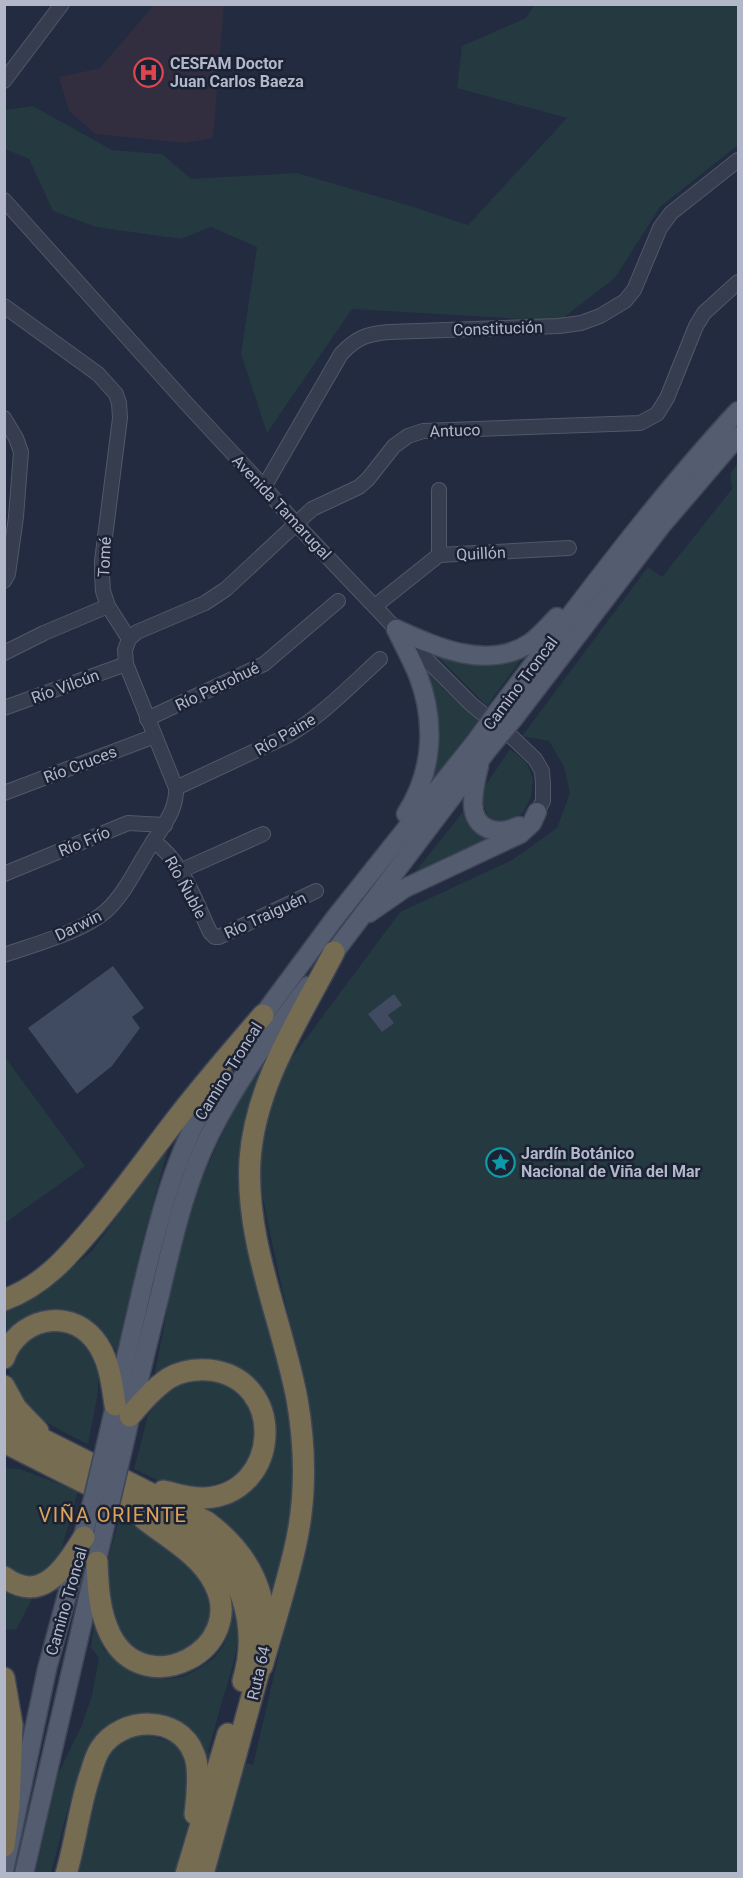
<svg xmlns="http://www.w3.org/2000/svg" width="743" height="1878" font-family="Roboto,sans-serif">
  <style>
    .medical { fill: #322e3f }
    .green { fill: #243940 }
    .building { fill: #404a61 }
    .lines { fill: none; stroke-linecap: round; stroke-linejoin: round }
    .minor-casing { stroke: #515869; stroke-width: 16 }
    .major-casing { stroke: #3f4657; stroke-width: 21 }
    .highway-casing { stroke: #3e4556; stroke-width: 24 }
    .minor { stroke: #363d4e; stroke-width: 14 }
    .major { stroke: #545c6f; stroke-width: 18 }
    .highway { stroke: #756c52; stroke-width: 21 }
    .major-bridge-casing { stroke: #3f4657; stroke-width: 21; stroke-linecap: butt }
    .major-bridge { stroke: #545c6f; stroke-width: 18 }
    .labels { text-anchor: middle; stroke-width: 5; stroke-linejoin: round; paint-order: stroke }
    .poi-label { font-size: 16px; font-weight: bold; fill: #b2b8ca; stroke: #1b2233; text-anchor: start }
    .street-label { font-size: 16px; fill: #b2b8ca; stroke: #1b2233 }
    .quarter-label { font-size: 20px; letter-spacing: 1.5px; fill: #dca25a; stroke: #1b2233 }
  </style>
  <rect width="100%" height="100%" fill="#222b3f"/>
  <!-- medical -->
  <polygon class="medical" points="155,4 224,5 213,138 186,143 96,134 69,111 59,77 100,68"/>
  <!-- green -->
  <g class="green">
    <polygon points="534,5 738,5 738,145 660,207 615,278 559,321 352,309 267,433 241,354 257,247 211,227 181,239 96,227 53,211 29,159 5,149 5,110 33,106 112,150 162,154 191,179 297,173 417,208 468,225 567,118 457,88 462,46 526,18"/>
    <path d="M738,463v1410h-673l48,-132 31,-7 58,17c-9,-10 -18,-23 -28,-31 -7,-5 -23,-7 -31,-7 -11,1 -21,3 -31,9 -34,26 -49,110 -61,151l-16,1 23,-100 23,-47 11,-31 7,-38 -8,-10 3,-25 10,27 23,20 19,6 21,3 15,-2 11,-5 20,-13 11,-14 8,-27 -9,-38c25,47 13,75 -1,122 -5,17 -9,34 -14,50l45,13 57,-244 4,-39 -3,-63 -42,-190 -9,-48 2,-39 6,-33 17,-42 115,-155 112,-52 45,-32 13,-35 -6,-26 -15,-26 -27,-5 126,-169 14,10 70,-88 -2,-15z"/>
    <polygon points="431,650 528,650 487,706"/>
    <polygon points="421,665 443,689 478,720 422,794"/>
    <polygon points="510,749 527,763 533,779 531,797 523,813 503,825 491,822 479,795"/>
    <polygon points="467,807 496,837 412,876"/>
    <polygon points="278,1038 242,1145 290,1406 296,1486 289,1544 273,1605 195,1506 240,1492 270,1406 256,1381 229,1367 153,1383 181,1238 195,1194 230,1117 252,1078"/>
    <polygon points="5,1057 85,1166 5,1223 4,1223"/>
    <path d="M169,1145l-27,98 -25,109c-20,-31 -48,-54 -86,-37 -9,4 -17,10 -24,15l-2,4v-23l14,-6 35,-23 38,-31z"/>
    <path d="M50,1327l29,9 21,28 -3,34 -9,46c-25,-12 -69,-32 -77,-62 -1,-6 -2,-12 -2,-19l16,-23z"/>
    <path d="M187,1378l45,3 27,43c-2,10 -3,23 -7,32 -11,23 -50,36 -74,31 -14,-3 -30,-12 -44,-18l14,-54 17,-22z"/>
    <polygon points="4,1468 20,1469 78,1491 58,1562 45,1573 28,1580 5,1567"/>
    <polygon points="122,1509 159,1534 210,1586 210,1624 198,1641 182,1654 171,1657 146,1656 130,1647 116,1634 102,1580"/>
    <polygon points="5,1589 17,1595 32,1599 16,1630 5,1629"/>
  </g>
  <!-- building -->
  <g class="building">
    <polygon points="113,966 144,1008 132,1017 140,1028 112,1066 77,1094 28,1028"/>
    <polygon points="394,994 402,1005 388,1015 394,1023 382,1032 368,1014"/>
  </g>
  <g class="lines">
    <defs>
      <g id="minor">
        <polyline points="4,81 62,4"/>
        <polyline points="4,200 186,403 264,487 297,525 396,629 471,704 514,739 535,759 542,771 543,784 543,801 537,812"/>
        <path d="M4,306l94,68 18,20 3,9 1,15 -18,143v14l1,16 5,15 21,33 -4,11 1,14 50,124c1,22 -12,36 -23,54 -15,22 -27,51 -47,69 -24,21 -71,33 -102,44"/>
        <polyline points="4,418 16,438 21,452 16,517 8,574 4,581"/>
        <path d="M264,487l77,-133c16,-17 26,-20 48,-22l170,-6 22,-3 19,-7 25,-15 9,-11 26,-62 11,-15 67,-53"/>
        <polyline points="439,555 439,490"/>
        <polyline points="375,606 439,555 569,548"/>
        <polyline points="129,639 137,632 205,603 226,589 312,509 359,487 368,479 394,446 408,436 423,431 640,423 657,414 667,398 696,326 704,313 738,282"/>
        <polyline points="4,653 44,633 108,606"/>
        <polyline points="4,708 126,664"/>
        <polyline points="147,719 264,664 338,601"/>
        <path d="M176,788l111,-52c35,-20 63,-50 93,-77"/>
        <polyline points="4,793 155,736"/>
        <path d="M153,841c30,20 42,60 57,91l5,5h4l97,-46"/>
        <polyline points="180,871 263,834"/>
        <polyline points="4,874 128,823 165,825"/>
      </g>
      <g id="major">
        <path d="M396,629c7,15 16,31 22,46 18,47 15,97 -12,139"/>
        <path d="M396,629c40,18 92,42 134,14 10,-7 18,-17 27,-26"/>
        <path d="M500,708c77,-101 152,-204 238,-297"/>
        <polyline points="514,718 661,526 738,436"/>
        <path d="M479,766c-3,12 -6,25 -6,38 1,27 25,32 46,22"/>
        <polyline points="369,913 405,888 520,834 532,823 537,812"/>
        <polyline points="327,962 489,748"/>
        <polyline points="255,1026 335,918 476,741"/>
        <path d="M108,1436c11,-48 22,-96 33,-143 19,-80 36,-150 82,-219"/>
        <path d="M125,1440c11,-49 23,-98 35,-146 13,-55 25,-110 50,-160 27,-54 62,-101 98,-148"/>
        <polyline points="4,1871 47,1669 93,1499"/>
        <polyline points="24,1874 109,1508"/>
      </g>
      <g id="highway">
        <path d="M4,1300c41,-15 66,-46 93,-78 28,-34 54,-70 81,-105 27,-35 56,-68 85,-102"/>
        <path d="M4,1358c13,-38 63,-52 90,-19 15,18 18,44 21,66"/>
        <polyline points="4,1386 16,1408 38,1431"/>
        <path d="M130,1416c12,-14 24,-28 39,-38 12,-7 27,-9 40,-8 78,8 73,124 -5,128 -14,1 -27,-4 -41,-7"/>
        <path d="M4,1420l203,102c44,33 62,73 58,127l-62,225"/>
        <path d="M4,1442c39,20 77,39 116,58 23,12 49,18 71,32 50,33 69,93 52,149"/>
        <path d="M97,1562c1,25 2,49 13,72 34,70 139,15 104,-51 -14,-28 -46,-45 -70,-64"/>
        <path d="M4,1577c39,29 62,-12 80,-40"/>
        <path d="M262,1666c11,-38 23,-76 32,-114 12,-49 12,-102 3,-153 -15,-79 -52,-157 -47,-239 5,-76 50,-142 84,-208"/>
        <polyline points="4,1678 12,1725 9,1806 4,1846"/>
        <path d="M66,1874c10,-33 13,-67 24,-99 3,-9 5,-18 10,-26 21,-33 79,-35 94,5 6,13 3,45 1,60"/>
        <polyline points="186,1874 228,1734"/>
      </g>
    </defs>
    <!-- minor casing -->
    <use href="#minor" class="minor-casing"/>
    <!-- major casing -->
    <use href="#major" class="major-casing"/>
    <!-- highway casing -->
    <use href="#highway" class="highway-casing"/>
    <!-- minor -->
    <use href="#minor" class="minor"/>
    <!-- major -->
    <use href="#major" class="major"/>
    <!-- highway -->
    <use href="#highway" class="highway"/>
    <defs>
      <g id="major-bridge">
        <polyline points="476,741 500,708"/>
        <polyline points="489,748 514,718"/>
        <polyline points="93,1499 108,1436"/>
        <polyline points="109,1508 125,1440"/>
      </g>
    </defs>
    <!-- major-bridge casing -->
    <use href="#major-bridge" class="major-bridge-casing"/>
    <!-- major-bridge -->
    <use href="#major-bridge" class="major-bridge"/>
  </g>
  <!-- icons -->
  <defs>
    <symbol id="hospital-ring" viewBox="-11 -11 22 22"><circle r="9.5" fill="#1b2233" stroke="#e0444e" stroke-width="1.5"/><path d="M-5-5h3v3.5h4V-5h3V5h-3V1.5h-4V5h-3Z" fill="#e0444e"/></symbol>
    <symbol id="sight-ring" viewBox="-11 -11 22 22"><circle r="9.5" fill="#1b2233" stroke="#0f9aa8" stroke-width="1.5"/><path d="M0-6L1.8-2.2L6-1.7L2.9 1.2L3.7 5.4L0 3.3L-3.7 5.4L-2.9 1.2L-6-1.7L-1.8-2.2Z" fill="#0f9aa8"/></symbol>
  </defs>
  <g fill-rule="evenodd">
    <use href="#hospital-ring" x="132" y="56" width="33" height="33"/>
    <use href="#sight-ring" x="484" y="1146" width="33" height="33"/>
  </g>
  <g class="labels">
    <!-- poi labels -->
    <g class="poi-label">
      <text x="170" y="69">CESFAM Doctor<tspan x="170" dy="18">Juan Carlos Baeza</tspan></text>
      <text x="521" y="1159">Jardín Botánico<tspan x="521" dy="18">Nacional de Viña del Mar</tspan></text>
    </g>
    <!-- street labels -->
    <g class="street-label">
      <text transform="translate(498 328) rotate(-2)" y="6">Constitución</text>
      <text transform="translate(455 430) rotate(-2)" y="6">Antuco</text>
      <text transform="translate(282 507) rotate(47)" y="6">Avenida Tamarugal</text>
      <text transform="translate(481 553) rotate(-3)" y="6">Quillón</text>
      <text transform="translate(104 557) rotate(-87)" y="6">Tomé</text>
      <text transform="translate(520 683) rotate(-53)" y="6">Camino Troncal</text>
      <text transform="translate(65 686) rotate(-20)" y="6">Río Vilcún</text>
      <text transform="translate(217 686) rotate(-26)" y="6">Río Petrohué</text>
      <text transform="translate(285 734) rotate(-30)" y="6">Río Paine</text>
      <text transform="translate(80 764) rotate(-21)" y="6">Río Cruces</text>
      <text transform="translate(84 841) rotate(-22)" y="6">Río Frío</text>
      <text transform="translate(186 887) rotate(61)" y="6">Río Ñuble</text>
      <text transform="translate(265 915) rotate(-25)" y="6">Río Traiguén</text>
      <text transform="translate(78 925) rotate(-26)" y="6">Darwin</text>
      <text transform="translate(228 1071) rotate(-58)" y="6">Camino Troncal</text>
      <text transform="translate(66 1601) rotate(-74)" y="6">Camino Troncal</text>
      <text transform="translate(258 1673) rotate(-77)" y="6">Ruta 64</text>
    </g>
    <!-- quarter labels -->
    <g class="quarter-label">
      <text x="113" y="1522">VIÑA ORIENTE</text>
    </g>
  </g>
  <!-- border -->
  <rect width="743" height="1878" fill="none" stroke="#b2b8ca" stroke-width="12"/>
</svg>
